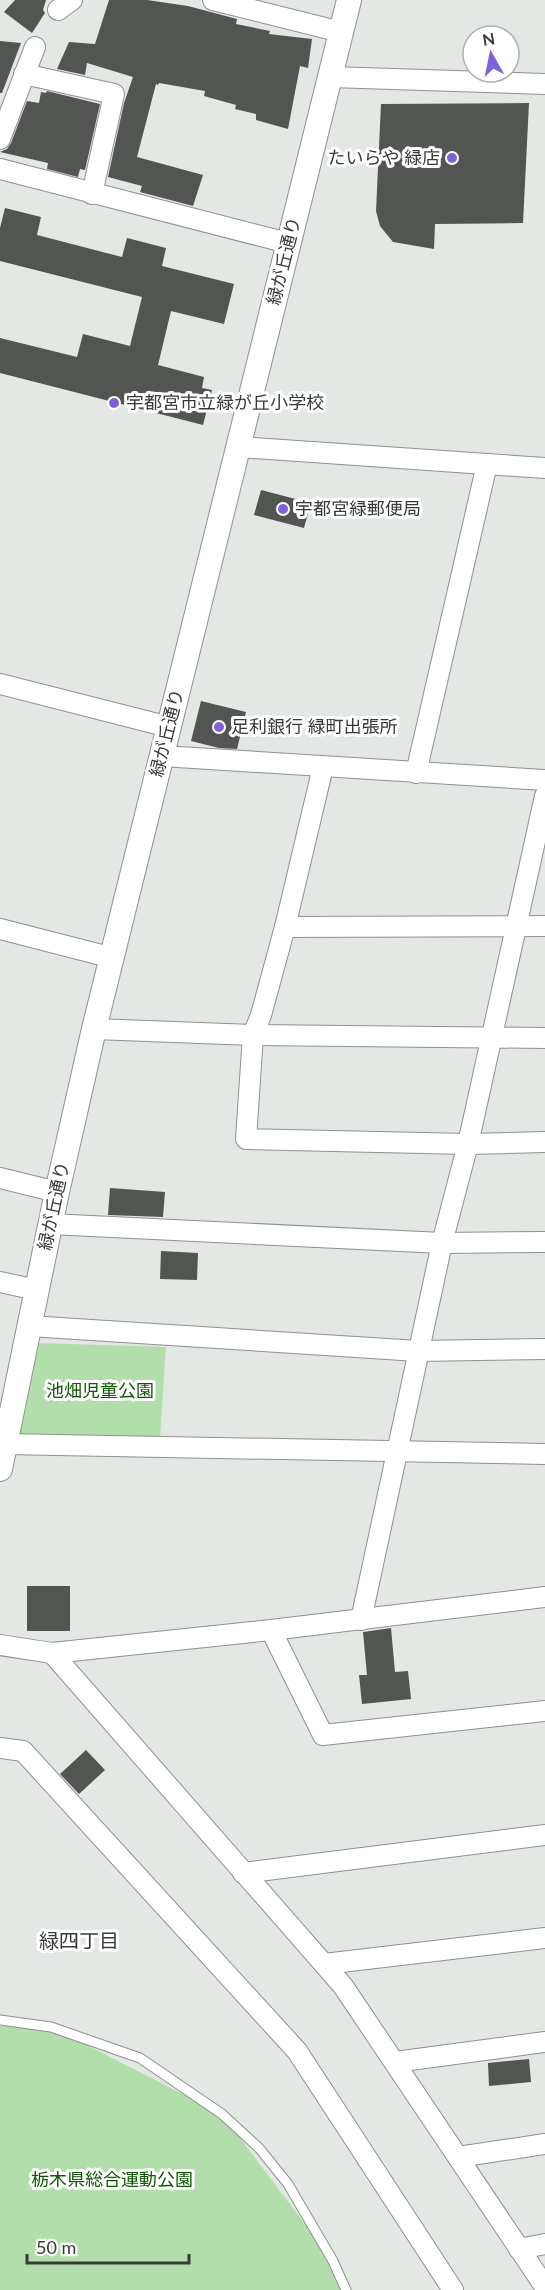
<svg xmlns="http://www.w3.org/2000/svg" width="545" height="2290" font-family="Lato,'Noto Sans JP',sans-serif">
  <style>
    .green { fill: #b1deaa }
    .building { fill: #525551 }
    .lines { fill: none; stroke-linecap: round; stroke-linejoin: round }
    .service-casing { stroke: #8e918d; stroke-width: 11 }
    .minor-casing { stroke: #8e918d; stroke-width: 22 }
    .tertiary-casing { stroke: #8e918d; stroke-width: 26 }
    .service { stroke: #fff; stroke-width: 9 }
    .minor { stroke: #fff; stroke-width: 20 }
    .tertiary { stroke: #fff; stroke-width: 24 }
    .poi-dot { fill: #8061dc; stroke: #fff; stroke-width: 2 }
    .labels { text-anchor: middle; stroke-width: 6; stroke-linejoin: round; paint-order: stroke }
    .poi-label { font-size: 18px; fill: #383a38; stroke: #fff; text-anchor: start }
    .street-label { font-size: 18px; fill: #383a38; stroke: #fff }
    .park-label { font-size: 18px; fill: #105804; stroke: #fff }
    .neighbourhood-label { font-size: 20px; fill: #393c39; stroke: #fff }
  </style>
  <rect width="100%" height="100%" fill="#e4e8e4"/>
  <!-- green -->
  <g class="green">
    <polygon points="37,1343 166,1347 160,1438 18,1437"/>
    <polygon points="0,2018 51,2027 222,2114 333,2261 341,2290 0,2290"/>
  </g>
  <!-- building -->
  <g class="building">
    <polygon points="15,0 46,0 43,10 45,13 32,33 4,12"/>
    <polygon points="109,0 147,0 188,6 237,19 236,24 270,31 269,34 312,39 308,68 300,66 288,129 256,120 256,114 235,109 236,105 204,96 205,91 159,83 158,85 156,84 137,157 203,175 193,206 140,192 142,186 108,177 124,103 133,77 87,63 85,75 57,69 69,42 95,44"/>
    <polygon points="0,41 21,43 2,93 0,93"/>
    <polygon points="47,91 100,104 85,170 80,169 78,177 47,169 48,163 0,152 7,149 11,143 27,101 39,103 41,92 46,93"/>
    <polygon points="529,103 523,223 435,224 434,249 393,242 380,226 376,211 381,104"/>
    <polygon points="5,208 41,217 37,235 122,257 127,238 166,248 162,266 234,284 224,324 171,311 158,365 204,377 202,388 212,390 203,425 0,373 0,338 77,357 83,334 130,346 142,297 0,261 0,228"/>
    <polygon points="261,490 311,503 304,528 254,515"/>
    <polygon points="201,701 246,712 237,749 219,748 191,741"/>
    <polygon points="110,1188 165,1192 163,1217 108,1215"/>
    <polygon points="161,1251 198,1253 197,1280 160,1279"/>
    <rect x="27" y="1586" width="43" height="45"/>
    <polygon points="391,1628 395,1672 408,1671 411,1699 362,1704 359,1675 367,1675 363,1632"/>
    <polygon points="86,1750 105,1770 79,1794 60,1774"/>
    <polygon points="529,2059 531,2082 489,2086 488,2063"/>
  </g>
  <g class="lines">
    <defs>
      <polyline id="service" points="0,2020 51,2027 140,2058 222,2114 259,2148 288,2184 333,2261 346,2290"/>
      <g id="minor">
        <polyline points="213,0 341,32"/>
        <polyline points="58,10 72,0"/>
        <polyline points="24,74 114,94 92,194"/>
        <polyline points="330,77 545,84"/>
        <polyline points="0,139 35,47"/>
        <polyline points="0,169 288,243"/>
        <polyline points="238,447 545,468"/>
        <polyline points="0,684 169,727"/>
        <polyline points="162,756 545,780"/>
        <polyline points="323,767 285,927 261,1015 253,1035 246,1139 468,1144 545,1142"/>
        <polyline points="416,773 487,464"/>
        <polyline points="285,927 545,926"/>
        <polyline points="0,929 113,958"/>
        <polyline points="94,1029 253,1035 545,1038"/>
        <polyline points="0,1178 57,1192"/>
        <polyline points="50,1224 442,1243 545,1242"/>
        <polyline points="0,1282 37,1290"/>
        <polyline points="29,1326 418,1351 545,1349"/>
        <polyline points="4,1444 545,1454"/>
        <polyline points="361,1620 442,1243 468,1144 545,796"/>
        <polyline points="271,1630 323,1735 545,1711"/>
        <polyline points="0,1645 52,1653 271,1630 545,1597"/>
        <polyline points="52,1653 343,1986 545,2287"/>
        <polyline points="0,1748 23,1751 297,2051 453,2290"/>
        <polyline points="243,1873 545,1835"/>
        <polyline points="324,1964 545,1938"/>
        <polyline points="395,2062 545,2042"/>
        <polyline points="458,2157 545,2144"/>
        <polyline points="519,2249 545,2244"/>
      </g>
      <polyline id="tertiary" points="0,1469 57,1192 94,1029 349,0"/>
    </defs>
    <!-- service casing -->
    <use href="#service" class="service-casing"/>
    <!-- minor casing -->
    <use href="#minor" class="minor-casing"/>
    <!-- tertiary casing -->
    <use href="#tertiary" class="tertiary-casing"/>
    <!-- service -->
    <use href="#service" class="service"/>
    <!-- minor -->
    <use href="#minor" class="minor"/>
    <!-- tertiary -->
    <use href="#tertiary" class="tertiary"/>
  </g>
  <!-- markers -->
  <g class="poi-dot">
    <circle cx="452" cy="158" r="6"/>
    <circle cx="114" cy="403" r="6"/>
    <circle cx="283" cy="509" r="6"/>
    <circle cx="219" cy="727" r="6"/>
  </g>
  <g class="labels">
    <!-- poi labels -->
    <g class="poi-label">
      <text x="440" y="164" text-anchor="end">たいらや 緑店</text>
      <text x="126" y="409">宇都宮市立緑が丘小学校</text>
      <text x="295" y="515">宇都宮緑郵便局</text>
      <text x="231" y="733">足利銀行 緑町出張所</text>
    </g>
    <!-- street labels -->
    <g class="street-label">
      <text transform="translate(284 261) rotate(-76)" y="6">緑が丘通り</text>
      <text transform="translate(167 733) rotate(-76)" y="6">緑が丘通り</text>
      <text transform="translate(54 1206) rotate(-78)" y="6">緑が丘通り</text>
    </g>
    <!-- park labels -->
    <g class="park-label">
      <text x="100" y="1397">池畑児童公園</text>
      <text x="112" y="2186">栃木県総合運動公園</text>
    </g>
    <!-- neighbourhood labels -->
    <g class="neighbourhood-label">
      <text x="79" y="1948">緑四丁目</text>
    </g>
  </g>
  <!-- north arrow -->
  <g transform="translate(491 54) rotate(351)"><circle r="28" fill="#ffffff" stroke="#afb0af" stroke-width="1.5"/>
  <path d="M0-4.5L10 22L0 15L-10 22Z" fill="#8061dc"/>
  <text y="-9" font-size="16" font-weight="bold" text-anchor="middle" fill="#383a38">N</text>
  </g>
  <!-- scale -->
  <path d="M27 2254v9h162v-9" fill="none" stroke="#383a38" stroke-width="3"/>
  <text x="36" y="2254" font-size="18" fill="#383a38" stroke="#ffffff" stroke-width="4.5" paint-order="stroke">50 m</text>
</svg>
